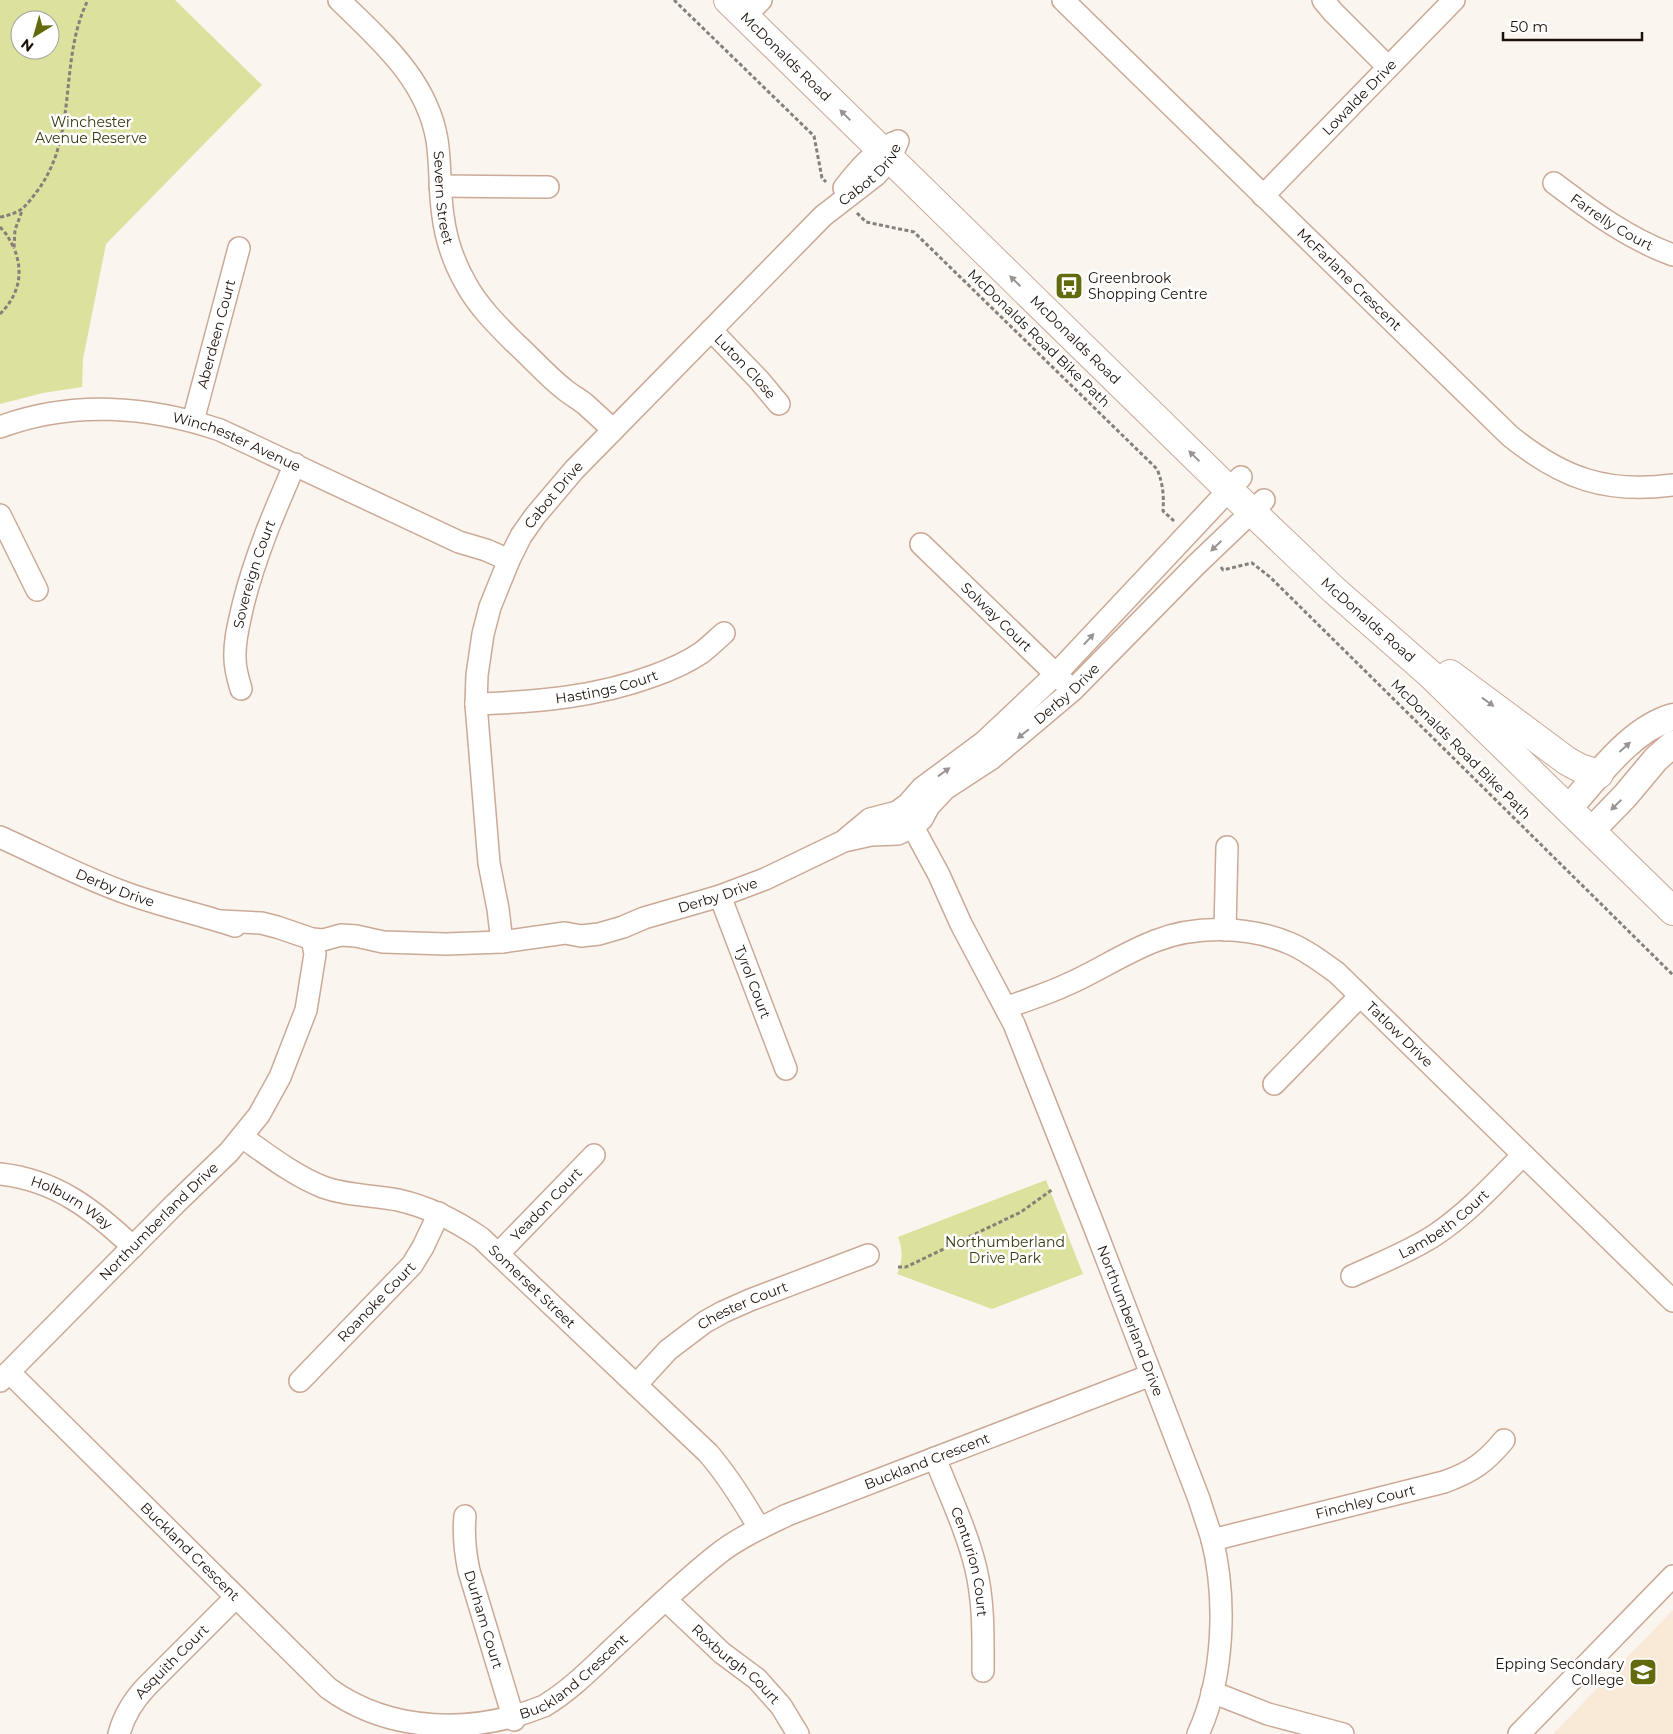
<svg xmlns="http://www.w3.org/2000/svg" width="1673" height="1734" font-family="Montserrat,sans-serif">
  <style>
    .education { fill: #f9e9d7 }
    .green { fill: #dde19e; fill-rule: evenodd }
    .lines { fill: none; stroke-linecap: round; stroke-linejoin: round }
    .minor-casing { stroke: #caaa96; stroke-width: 24 }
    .tertiary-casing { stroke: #caaa96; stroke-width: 29 }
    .primary-casing { stroke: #caaa96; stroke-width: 30 }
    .path { stroke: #887f79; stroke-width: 3; stroke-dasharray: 4 2.5; stroke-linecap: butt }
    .minor { stroke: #fff; stroke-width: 21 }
    .tertiary { stroke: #fff; stroke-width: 26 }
    .primary { stroke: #fff; stroke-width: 28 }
    .oneway { fill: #999491 }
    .labels { text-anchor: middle; stroke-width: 5; stroke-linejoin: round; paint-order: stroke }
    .street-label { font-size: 14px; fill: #1d120a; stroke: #fff }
    .park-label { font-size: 14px; fill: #37380c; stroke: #fff }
    .poi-label { font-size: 14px; fill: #1d120a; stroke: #fff; text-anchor: start }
  </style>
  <rect width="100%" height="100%" fill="#fbf5f0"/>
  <!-- education -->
  <polygon class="education" points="1673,1610 1673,1734 1553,1734"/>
  <!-- green -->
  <g class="green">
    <path d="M0,0h175l87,85 -156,159 -23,115 -1,28 -39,6 -43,11zM20,20h30v30h-30z"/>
    <path d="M1046,1180l37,94 -91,35 -95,-35c6,-12 6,-25 1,-37z"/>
  </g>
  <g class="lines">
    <defs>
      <g id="minor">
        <path id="s1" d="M339,0c42,41 88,80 98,140 4,25 2,51 6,76 3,24 11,47 23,68 12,22 30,40 48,58 17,15 32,33 50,47 7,6 15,10 21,15 10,9 19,17 28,26"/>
        <path id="s2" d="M1063,0l447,436c52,42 96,58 163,49"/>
        <polyline points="1323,0 1333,12 1388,67"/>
        <polyline points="745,16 761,0"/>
        <path id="s3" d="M1554,183c37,28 75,56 119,72"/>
        <polyline points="440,186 548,187"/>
        <path d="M844,188c14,-18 28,-35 49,-45"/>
        <path id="s4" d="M1263,196l191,-196"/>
        <path id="s5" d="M711,330l48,50 20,24"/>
        <path id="s6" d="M193,421l46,-173"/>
        <path id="s7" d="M0,427c72,-27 149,-21 220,3l239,112 27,8 23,10"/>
        <polyline points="0,515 37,590"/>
        <path id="s8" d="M921,544l145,140"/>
        <path id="s9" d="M241,689c-3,-10 -6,-20 -6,-30 -1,-18 4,-36 8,-54 12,-49 32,-95 52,-141"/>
        <path id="s10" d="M476,704c61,-2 120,-7 177,-28 17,-6 33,-13 48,-23 8,-6 16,-14 23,-20"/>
        <path id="s11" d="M897,812l16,15 26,48 22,49 53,100 80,202 105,273c4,13 9,27 13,40 15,60 12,139 -14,195"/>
        <path id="s12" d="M0,837c40,18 78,38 118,53 38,15 78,23 117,36"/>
        <polyline points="846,839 870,819 897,812 908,804 922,788 984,742 1056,674 1241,477"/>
        <path id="s13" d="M720,896l66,173"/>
        <path id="s14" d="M221,921l40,2 16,4 35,12 11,1 18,-5 15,1 27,6 63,2 56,-2 63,-9 16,3 18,-2 24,-7 21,-9 76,-22 45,-17 79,-38 27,-6 27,-1 15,-7 9,-8 7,-13 16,-17 46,-30 82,-69 123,-125 68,-65"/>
        <polyline points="1225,930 1227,847"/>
        <path id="s15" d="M502,942l-4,-33 -9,-46 -13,-159 1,-29 6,-41 7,-27 19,-47 12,-24 14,-20 39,-46 249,-254 53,-41 14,-16 8,-18"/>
        <path id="s16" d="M1006,1008c20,-8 41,-14 60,-23 30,-13 58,-32 89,-44 41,-16 93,-15 134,2 17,7 33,19 48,30l336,328"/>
        <polyline points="1274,1084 1360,996"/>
        <path id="s17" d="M242,1137c26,18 51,38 81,50 24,9 50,8 75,13 31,7 57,20 83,38l227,215c20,23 36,49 51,75"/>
        <path id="s18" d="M0,1174c56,6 94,36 133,73"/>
        <path id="s19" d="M499,1253l95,-98"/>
        <path id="s20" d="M1352,1276c28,-13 57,-24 83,-41 33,-22 60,-52 88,-80"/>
        <path id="s21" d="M9,1372l319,316c63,46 147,46 216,18 25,-15 46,-36 67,-56 35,-32 69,-66 107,-96 20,-16 45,-27 69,-39l364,-140"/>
        <path id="s22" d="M0,1381l175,-177 54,-52 30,-37 21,-38 26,-67 9,-56 -3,-15"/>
        <path id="s23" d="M300,1381l112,-116 11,-18 16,-34"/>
        <path id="s24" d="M636,1385l32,-35 37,-28 18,-10 27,-12 118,-45"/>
        <path id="s25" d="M935,1458c14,36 32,73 41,111 8,34 7,68 7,102"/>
        <path id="s26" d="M465,1516c-2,20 0,36 4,55l45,149"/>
        <path id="s27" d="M1212,1540l232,-58c28,-10 42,-20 60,-42"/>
        <path id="s28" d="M666,1600l56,53 35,26 24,27 17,28"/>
        <polyline points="1212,1692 1268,1714 1343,1734"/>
        <path id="s29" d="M119,1734c5,-19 14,-33 27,-47l90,-90"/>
        <polyline points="1519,1734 1673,1576"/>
      </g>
      <g id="tertiary">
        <path d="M1568,809c29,-32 62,-80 105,-92"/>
        <polyline points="1591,831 1625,796 1656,759 1673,744"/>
      </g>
      <g id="primary">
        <path id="s30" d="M728,0l501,490 105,100 96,84 243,237"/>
        <polyline points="1450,674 1567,761 1580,768 1599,774"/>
      </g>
    </defs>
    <!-- minor casing -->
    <use href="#minor" class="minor-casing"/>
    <!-- tertiary casing -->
    <use href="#tertiary" class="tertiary-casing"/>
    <!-- primary casing -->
    <use href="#primary" class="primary-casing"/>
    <!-- path -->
    <g class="path">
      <polyline points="674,0 814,136 822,178 826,182"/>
      <path d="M857,213l9,9 48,10 243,237c6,15 7,26 6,42l11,10"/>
      <path d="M0,217c22,-4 25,-10 38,-27 41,-56 20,-130 50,-190"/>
      <polyline points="0,227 7,235 14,248 15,230 22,211"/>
      <path d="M0,314c19,-19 24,-41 14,-66"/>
      <polyline points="1221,567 1223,570 1252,563 1270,577 1673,975"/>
      <polyline points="898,1267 906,1267 1021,1212 1053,1189"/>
    </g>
    <!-- minor -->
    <use href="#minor" class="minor"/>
    <!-- tertiary -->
    <use href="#tertiary" class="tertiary"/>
    <!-- primary -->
    <use href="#primary" class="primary"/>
  </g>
  <!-- one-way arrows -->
  <defs><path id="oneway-solid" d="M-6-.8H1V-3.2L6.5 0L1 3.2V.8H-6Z" transform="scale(1.25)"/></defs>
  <g class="oneway">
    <use href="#oneway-solid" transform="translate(845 115) rotate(-135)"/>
    <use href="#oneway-solid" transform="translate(1015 281) rotate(-136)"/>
    <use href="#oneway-solid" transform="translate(1194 456) rotate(-136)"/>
    <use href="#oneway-solid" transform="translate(1216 546) rotate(136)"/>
    <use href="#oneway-solid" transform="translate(1089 639) rotate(-47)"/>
    <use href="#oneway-solid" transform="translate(1488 702) rotate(36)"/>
    <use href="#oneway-solid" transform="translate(1023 734) rotate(141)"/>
    <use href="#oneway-solid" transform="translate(1625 747) rotate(-42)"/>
    <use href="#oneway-solid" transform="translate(944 772) rotate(-36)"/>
    <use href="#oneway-solid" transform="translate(1616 805) rotate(135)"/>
  </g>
  <!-- icons -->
  <defs>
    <symbol id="bus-square" viewBox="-11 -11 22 22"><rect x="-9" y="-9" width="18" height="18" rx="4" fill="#636a0c" stroke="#fff"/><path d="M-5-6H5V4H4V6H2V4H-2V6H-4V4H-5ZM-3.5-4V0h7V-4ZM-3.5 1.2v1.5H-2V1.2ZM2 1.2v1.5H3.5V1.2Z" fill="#fff"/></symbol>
    <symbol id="school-square" viewBox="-11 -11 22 22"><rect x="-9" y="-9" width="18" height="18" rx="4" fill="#636a0c" stroke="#fff"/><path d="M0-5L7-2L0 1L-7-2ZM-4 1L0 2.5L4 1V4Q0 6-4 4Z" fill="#fff"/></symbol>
  </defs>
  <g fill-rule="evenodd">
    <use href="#bus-square" x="1053" y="270" width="32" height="32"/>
    <use href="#school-square" x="1627" y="1656" width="32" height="32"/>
  </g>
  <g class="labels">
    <!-- street labels -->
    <g class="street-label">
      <text dy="5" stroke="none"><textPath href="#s30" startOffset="81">McDonalds Road</textPath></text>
      <text dy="5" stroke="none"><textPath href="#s4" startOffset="138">Lowalde Drive</textPath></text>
      <text dy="5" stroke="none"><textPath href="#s15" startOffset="919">Cabot Drive</textPath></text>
      <text dy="5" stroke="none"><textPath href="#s1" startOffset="232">Severn Street</textPath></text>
      <text dy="5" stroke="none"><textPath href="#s3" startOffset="70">Farrelly Court</textPath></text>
      <text dy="5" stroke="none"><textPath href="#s2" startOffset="400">McFarlane Crescent</textPath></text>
      <text dy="5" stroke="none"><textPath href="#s6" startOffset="90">Aberdeen Court</textPath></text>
      <text transform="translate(1039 338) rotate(44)" y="5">McDonalds Road Bike Path</text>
      <text dy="5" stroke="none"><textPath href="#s30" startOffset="486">McDonalds Road</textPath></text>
      <text dy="5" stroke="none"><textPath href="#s5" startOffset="50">Luton Close</textPath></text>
      <text dy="5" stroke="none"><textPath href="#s7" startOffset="244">Winchester Avenue</textPath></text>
      <text dy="5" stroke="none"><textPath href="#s15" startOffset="468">Cabot Drive</textPath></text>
      <text dy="5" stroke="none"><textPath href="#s9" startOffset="118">Sovereign Court</textPath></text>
      <text dy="5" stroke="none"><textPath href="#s8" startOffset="105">Solway Court</textPath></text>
      <text dy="5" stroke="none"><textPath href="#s30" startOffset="891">McDonalds Road</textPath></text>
      <text dy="5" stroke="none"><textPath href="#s10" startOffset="132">Hastings Court</textPath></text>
      <text dy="5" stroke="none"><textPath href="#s14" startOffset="922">Derby Drive</textPath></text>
      <text transform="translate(1461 749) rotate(45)" y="5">McDonalds Road Bike Path</text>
      <text dy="5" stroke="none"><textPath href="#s12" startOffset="126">Derby Drive</textPath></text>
      <text dy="5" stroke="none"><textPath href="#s14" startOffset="508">Derby Drive</textPath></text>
      <text dy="5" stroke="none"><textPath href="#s13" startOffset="92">Tyrol Court</textPath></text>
      <text dy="5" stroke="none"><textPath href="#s16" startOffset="445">Tatlow Drive</textPath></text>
      <text dy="5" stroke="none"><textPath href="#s18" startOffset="78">Holburn Way</textPath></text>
      <text dy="5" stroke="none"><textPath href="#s19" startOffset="68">Yeadon Court</textPath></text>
      <text dy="5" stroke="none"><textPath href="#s22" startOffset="225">Northumberland Drive</textPath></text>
      <text dy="5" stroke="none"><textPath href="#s20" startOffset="106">Lambeth Court</textPath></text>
      <text dy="5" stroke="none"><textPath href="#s17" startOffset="334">Somerset Street</textPath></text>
      <text dy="5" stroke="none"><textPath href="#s23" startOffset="110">Roanoke Court</textPath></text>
      <text dy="5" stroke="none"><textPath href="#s24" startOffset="135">Chester Court</textPath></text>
      <text dy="5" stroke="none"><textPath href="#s11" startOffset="562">Northumberland Drive</textPath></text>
      <text dy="5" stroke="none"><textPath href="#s21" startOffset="1136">Buckland Crescent</textPath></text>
      <text dy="5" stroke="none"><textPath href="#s27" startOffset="158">Finchley Court</textPath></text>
      <text dy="5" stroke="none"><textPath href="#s21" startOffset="255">Buckland Crescent</textPath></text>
      <text dy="5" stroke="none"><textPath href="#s25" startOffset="110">Centurion Court</textPath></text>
      <text dy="5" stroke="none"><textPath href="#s26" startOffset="106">Durham Court</textPath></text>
      <text dy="5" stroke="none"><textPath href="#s29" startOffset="91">Asquith Court</textPath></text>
      <text dy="5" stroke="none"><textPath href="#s28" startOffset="95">Roxburgh Court</textPath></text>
      <text dy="5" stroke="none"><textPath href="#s21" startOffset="716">Buckland Crescent</textPath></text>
    </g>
    <!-- park labels -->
    <g class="park-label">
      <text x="91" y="127">Winchester<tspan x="91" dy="16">Avenue Reserve</tspan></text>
      <text x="1005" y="1247">Northumberland<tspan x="1005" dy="16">Drive Park</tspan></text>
    </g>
    <!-- poi labels -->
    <g class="poi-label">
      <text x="1088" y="283">Greenbrook<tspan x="1088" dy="16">Shopping Centre</tspan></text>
      <text x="1624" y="1669" text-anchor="end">Epping Secondary<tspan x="1624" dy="16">College</tspan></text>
    </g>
  </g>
  <!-- north arrow -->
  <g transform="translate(35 35) rotate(217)"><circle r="24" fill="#ffffff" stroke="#a5a09d"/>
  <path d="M0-4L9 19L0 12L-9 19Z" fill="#636a0c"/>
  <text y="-8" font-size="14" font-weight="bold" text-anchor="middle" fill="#1d120a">N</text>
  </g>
  <!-- scale -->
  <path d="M1503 32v8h139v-8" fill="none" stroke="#1d120a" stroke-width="2.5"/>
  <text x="1510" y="32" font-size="15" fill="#1d120a" stroke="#ffffff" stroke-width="4" paint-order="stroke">50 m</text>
</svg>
